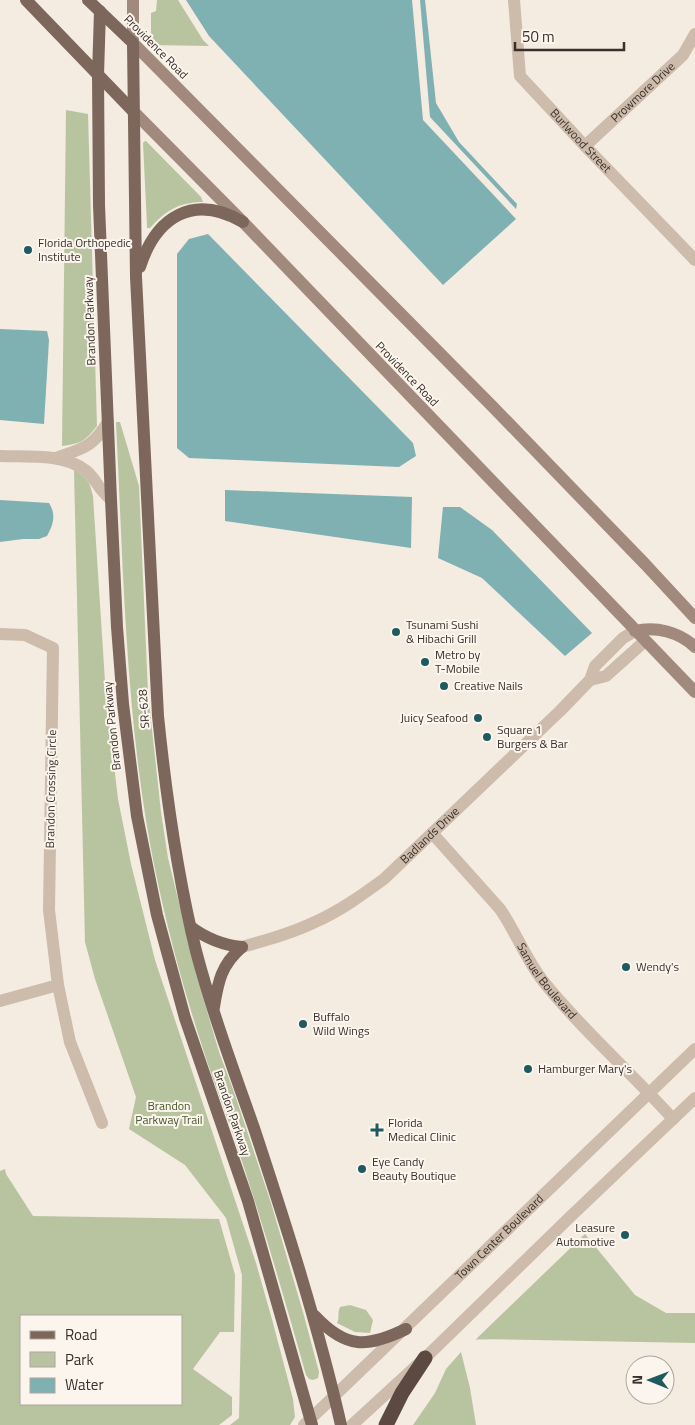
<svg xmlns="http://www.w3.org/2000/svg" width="695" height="1425" font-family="'Titillium Web',sans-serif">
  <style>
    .green { fill: #b8c4a0; fill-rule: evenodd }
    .water { fill: #7fb0b2 }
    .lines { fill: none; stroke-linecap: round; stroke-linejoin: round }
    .minor { stroke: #cdbbac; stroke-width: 12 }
    .tertiary { stroke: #cdbbac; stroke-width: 12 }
    .secondary { stroke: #a18a7d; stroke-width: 12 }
    .primary { stroke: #7d675c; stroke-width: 12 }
    .motorway { stroke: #5c4a42; stroke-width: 15 }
    .poi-dot { fill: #1f5a5e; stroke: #fbf5ee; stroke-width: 2 }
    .labels { text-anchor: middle; stroke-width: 4; stroke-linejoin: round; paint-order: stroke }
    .street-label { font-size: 12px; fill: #3b302b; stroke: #fbf5ee }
    .poi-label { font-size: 12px; fill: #3b302b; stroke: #fbf5ee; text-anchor: start }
    .park-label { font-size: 12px; fill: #4a5a2e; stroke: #fbf5ee }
  </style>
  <rect width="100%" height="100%" fill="#f4ebe1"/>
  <!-- green -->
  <g class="green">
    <polygon points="157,0 178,0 203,40 209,46 151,45 151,13 156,11"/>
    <path d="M66,110l22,4 9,312c-13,16 -15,17 -35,20z"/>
    <path d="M145,141h1l55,56 2,5c-4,0 -8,0 -12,1 -18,2 -30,13 -41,25h-3v-2l-4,-83z"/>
    <path d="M116,422h4l19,64 9,207 13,119 7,46 29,119 22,75 15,40 37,111 32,109 16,60 -1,6 -5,2 -4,-1 -3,-4c-22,-79 -45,-157 -71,-235 -10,-30 -22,-59 -31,-88 -23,-70 -42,-142 -55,-214 -24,-137 -26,-277 -33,-416z"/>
    <path d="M74,470c14,9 15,10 19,26l13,201 12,102 13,65 24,96 101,303 17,60 20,76 2,18 -5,8h-60l9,-7 3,-143 -16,-57 -41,-53 -56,-36 7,-32 -41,-118 -10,-37z"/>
    <path d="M5,1169l1,5 27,42 186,3 16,56 -1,57h-14l-27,37 39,28v18l-13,10h-219v-254zM21,1316h160v88h-160z"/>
    <polygon points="585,1234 635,1295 666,1313 695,1313 695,1343 476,1339 473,1342"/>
    <path d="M350,1305l16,5 7,10 -3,13 -15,-1 -18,-9c3,-5 0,-10 3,-16z"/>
    <polygon points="461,1352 470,1388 476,1425 413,1425 435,1393 446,1369"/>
  </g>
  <!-- water -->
  <g class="water">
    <polygon points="186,0 412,0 423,120 516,219 443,285 209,36"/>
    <polygon points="420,0 425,0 436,103 459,142 517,204 516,209 430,117"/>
    <polygon points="208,234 413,443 416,456 399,467 189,458 177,448 177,254 189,239"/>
    <polygon points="0,329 47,331 49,340 44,424 0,420"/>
    <polygon points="225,490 412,497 411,548 225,521"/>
    <path d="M0,500l49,3c7,11 5,21 -2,33l-8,3h-16l-23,3z"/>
    <polygon points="443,507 460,507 492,530 592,633 565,656 482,578 438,558"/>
  </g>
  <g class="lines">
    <!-- minor -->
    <g class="minor">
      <path id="s1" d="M514,0l6,76 65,70 110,114"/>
      <path id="s2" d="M585,146l98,-91 12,-21"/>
      <polyline points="0,634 25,635 53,648 49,910 58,985 70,1042 102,1123"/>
      <polyline points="590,680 606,676 645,641"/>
      <path id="s3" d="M432,833l68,76c16,23 25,49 43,72 39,49 88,91 130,138"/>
      <path id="s4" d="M242,947c25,-7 50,-14 73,-25 25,-11 47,-27 69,-43l176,-168 30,-31 5,-14 28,-28 12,-7"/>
      <polyline points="0,1001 58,985"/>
    </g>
    <!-- tertiary -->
    <g class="tertiary">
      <path d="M0,456c26,1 63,-3 85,14 7,5 10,11 15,18 3,4 7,8 11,12"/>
      <path d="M56,458c27,-10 36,-10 52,-36"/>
      <path id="s5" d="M304,1425l391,-376"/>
      <polyline points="352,1425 425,1358 570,1217 695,1098"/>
    </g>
    <!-- secondary -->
    <g class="secondary">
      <polyline points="133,0 133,43 493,407 645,564 695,618"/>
      <polyline points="133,111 243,222 695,692"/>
      <path d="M635,631c21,-5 44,1 60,16"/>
    </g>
    <!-- primary -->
    <g class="primary">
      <polyline points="26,0 133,111"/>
      <path d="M88,0l45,43 3,234 22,439c8,79 19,158 38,235 16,61 38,120 59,180 32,97 63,194 86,294"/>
      <polyline points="100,11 98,75 99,205 111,500 117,627 123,704 137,816 157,915 185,1018 248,1201 312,1425"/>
      <path d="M140,267c16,-50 53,-74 103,-45"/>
      <path d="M191,927c16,12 31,18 51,20"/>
      <path d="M214,1007c4,-25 7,-42 28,-60"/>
      <path d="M315,1316c31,33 52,32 91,13"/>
    </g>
    <!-- motorway -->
    <polyline class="motorway" points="386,1425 402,1393 425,1358"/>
  </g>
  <!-- markers -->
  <g class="poi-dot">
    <circle cx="28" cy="250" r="5"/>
    <circle cx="396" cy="632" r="5"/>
    <circle cx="425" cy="662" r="5"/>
    <circle cx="444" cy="686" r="5"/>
    <circle cx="478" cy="718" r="5"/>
    <circle cx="487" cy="737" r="5"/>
    <circle cx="626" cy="967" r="5"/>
    <circle cx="303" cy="1024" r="5"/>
    <circle cx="528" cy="1069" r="5"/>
    <path d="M374.5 1122.5h5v5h5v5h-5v5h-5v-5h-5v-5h5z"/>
    <circle cx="362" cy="1169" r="5"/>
    <circle cx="625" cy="1235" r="5"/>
  </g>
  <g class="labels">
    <!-- street labels -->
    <g class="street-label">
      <text transform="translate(156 47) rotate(45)" y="4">Providence Road</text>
      <text dy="4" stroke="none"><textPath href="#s2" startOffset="79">Prowmore Drive</textPath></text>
      <text dy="4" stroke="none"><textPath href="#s1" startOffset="165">Burlwood Street</textPath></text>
      <text transform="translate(90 321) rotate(-92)" y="4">Brandon Parkway</text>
      <text transform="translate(407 374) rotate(46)" y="4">Providence Road</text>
      <text transform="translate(144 709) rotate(-94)" y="4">SR-628</text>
      <text transform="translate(112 726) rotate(-96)" y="4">Brandon Parkway</text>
      <text transform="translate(51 789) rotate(-89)" y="4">Brandon Crossing Circle</text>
      <text dy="4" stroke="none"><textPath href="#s4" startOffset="222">Badlands Drive</textPath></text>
      <text dy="4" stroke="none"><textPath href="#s3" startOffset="188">Samuel Boulevard</textPath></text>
      <text transform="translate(232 1113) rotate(71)" y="4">Brandon Parkway</text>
      <text dy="4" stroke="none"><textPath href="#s5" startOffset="271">Town Center Boulevard</textPath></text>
    </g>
    <!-- poi labels -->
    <g class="poi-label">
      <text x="38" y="247">Florida Orthopedic<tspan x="38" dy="14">Institute</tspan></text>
      <text x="406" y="629">Tsunami Sushi<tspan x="406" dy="14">&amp; Hibachi Grill</tspan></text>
      <text x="435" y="659">Metro by<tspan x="435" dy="14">T-Mobile</tspan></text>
      <text x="454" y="690">Creative Nails</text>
      <text x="468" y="722" text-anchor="end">Juicy Seafood</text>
      <text x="497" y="734">Square 1<tspan x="497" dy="14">Burgers &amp; Bar</tspan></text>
      <text x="636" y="971">Wendy's</text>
      <text x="313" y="1021">Buffalo<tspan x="313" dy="14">Wild Wings</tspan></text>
      <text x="538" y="1073">Hamburger Mary's</text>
      <text x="388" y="1127">Florida<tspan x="388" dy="14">Medical Clinic</tspan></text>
      <text x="372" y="1166">Eye Candy<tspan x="372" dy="14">Beauty Boutique</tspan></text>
      <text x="615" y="1232" text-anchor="end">Leasure<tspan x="615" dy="14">Automotive</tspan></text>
    </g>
    <!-- park labels -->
    <g class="park-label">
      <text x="169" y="1110">Brandon<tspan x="169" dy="14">Parkway Trail</tspan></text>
    </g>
  </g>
  <!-- legend -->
  <rect x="20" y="1315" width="162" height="90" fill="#fbf5ee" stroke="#aea6a0"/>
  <rect x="30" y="1331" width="25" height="8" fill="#7d675c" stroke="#aea6a0"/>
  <text x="65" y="1340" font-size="15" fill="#3b302b">Road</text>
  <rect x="30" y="1352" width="25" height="15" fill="#b8c4a0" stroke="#aea6a0"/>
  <text x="65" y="1365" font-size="15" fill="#3b302b">Park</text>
  <rect x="30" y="1378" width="25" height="15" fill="#7fb0b2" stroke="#aea6a0"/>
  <text x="65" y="1390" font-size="15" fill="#3b302b">Water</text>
  <!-- north arrow -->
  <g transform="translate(650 1380) rotate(271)"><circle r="24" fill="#fbf5ee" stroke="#aea6a0"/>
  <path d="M0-4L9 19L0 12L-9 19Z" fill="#1f5a5e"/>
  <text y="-8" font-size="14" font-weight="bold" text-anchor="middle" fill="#3b302b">N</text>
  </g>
  <!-- scale -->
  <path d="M515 42v8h109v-8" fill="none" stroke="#3b302b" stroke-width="2.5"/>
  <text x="522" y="42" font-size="15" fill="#3b302b" stroke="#fbf5ee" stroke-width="4" paint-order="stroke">50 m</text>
</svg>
